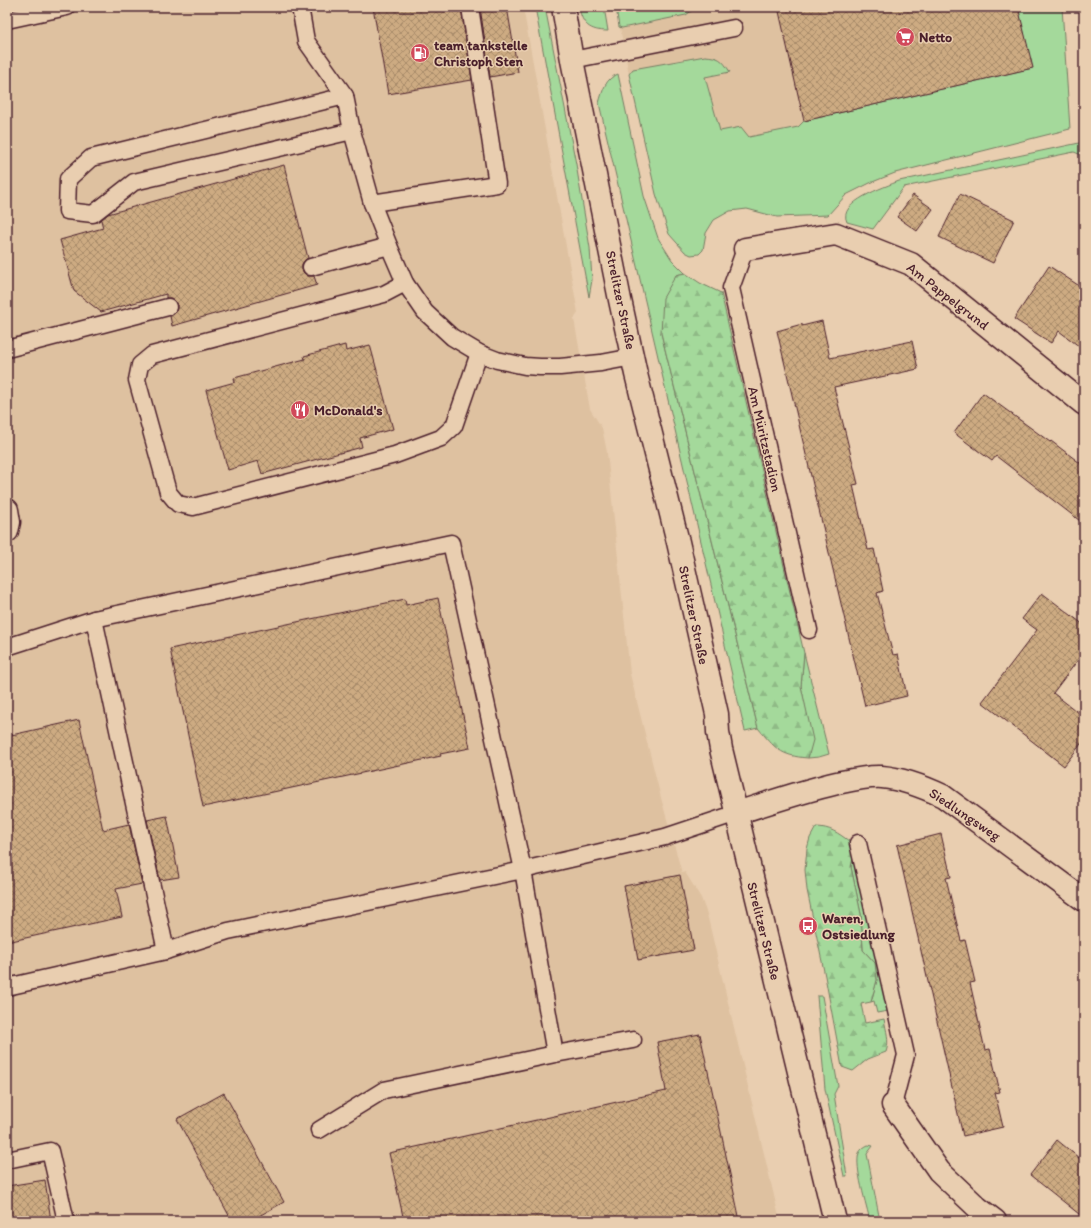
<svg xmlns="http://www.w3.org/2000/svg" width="1091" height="1228" font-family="Itim,sans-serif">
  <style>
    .built { fill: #dec1a0 }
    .grass { fill: #a4d99b; stroke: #777c63 }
    .forest { fill: url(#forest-firs); stroke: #777c63 }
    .building { fill: url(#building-cross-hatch); stroke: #4a1f2b }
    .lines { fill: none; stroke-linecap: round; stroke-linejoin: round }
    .lane-casing { stroke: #4a1f2b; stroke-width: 19 }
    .street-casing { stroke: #4a1f2b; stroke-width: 25 }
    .primary-casing { stroke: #4a1f2b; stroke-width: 25 }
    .lane { stroke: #e9ceb0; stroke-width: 16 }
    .street { stroke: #e9ceb0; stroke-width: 22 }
    .primary { stroke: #e9ceb0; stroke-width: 22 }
    .labels { text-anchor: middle; stroke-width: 3; stroke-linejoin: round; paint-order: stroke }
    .poi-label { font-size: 14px; font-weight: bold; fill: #4a1f2b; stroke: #e9ceb0; text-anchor: start }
    .street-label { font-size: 14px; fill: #4a1f2b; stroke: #e9ceb0 }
  </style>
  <defs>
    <pattern id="forest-firs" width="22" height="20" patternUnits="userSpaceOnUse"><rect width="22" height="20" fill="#a4d99b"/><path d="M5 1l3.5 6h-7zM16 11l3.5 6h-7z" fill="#8fba86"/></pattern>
    <pattern id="building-cross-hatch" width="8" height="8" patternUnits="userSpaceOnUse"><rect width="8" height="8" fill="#cdab82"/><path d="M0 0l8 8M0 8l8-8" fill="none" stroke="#a88b6b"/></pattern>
  </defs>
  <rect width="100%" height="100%" fill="#e9ceb0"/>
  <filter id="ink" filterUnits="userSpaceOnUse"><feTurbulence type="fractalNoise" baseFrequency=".025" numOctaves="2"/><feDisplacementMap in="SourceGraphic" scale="8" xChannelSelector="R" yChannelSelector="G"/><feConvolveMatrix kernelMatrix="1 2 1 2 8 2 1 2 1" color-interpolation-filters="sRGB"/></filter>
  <g filter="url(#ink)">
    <!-- built -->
    <g class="built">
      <polygon points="7,7 523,7 578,313 574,319 590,409 602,428 607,452 630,674 661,798 682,873 685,872 701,898 707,914 780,1221 7,1221"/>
      <polygon points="616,7 1062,7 1070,129 895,173 870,183 846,195 828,215 777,217 747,209 730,211 714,220 706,233 703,250 699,254 691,255 685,252 669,234 656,194 629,74"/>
    </g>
    <!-- grass -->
    <g class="grass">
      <polygon points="535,7 545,7 576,164 590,248 592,280 589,297"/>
      <path d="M579,7h25l4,24c-18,0 -26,-6 -29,-24z"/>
      <polygon points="616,7 697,7 686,15 622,28 619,27"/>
      <path d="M1018,7h44l8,122 -175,44 -25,10 -24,12 -18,20 -51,2 -30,-8 -17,2 -16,9 -8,13 -3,17 -4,4 -8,1 -6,-3 -16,-18 -13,-40 -27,-120 4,-5 72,-13c14,1 17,3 25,16l-25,5 15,54 21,-4 8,10 49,-10 6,-6 228,-53z"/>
      <path d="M618,74l26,122 14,42 14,22 13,13 -9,2 -15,58 97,395 -13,3 -146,-628c4,-13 6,-24 19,-29z"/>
      <path d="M1084,142v14l-10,-4 -170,35 -31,42 -26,-7c-10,-20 38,-35 52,-41z"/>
      <polygon points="804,653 829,754 819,757 808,758 812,740 801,686"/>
      <polygon points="853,858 888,1011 877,1013 874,1001 871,1002 877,980 875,963 863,950 861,914 851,867"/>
      <polygon points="817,996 822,996 838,1086 834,1094 847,1176 844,1176 825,1089"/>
      <path d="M868,1145l5,1 -6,8 13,67h-10c-3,-15 -16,-54 -11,-68 2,-4 5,-6 9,-8z"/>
    </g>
    <!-- forest -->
    <g class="forest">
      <path d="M685,273l15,10 21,10 83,360 -3,33 12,54 -5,18c-28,-2 -33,-10 -50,-30l-97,-395 2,-35 13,-23z"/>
      <path d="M816,827c14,0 22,6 33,14l4,17 -2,9 10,47 2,36 12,13 2,17 -6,22 -10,2 4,19 19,-4c2,11 6,22 2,33l-18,7 -15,12 -11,-4 -17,-91 -18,-86 -2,-20 2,-21 3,-11z"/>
    </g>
    <!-- building -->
    <g class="building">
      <polygon points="373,7 461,7 472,80 388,94"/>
      <polygon points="480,7 507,7 518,72 490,77"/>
      <polygon points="778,7 1018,7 1033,68 804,121"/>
      <polygon points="284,165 308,258 305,260 302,264 302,270 304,273 308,276 314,276 317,285 172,326 170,316 175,313 177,310 177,305 174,300 171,298 166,298 166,294 101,312 74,291 60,240 103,228 101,220 108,214"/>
      <polygon points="960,194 1014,220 993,263 939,237"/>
      <polygon points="913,195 933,209 917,231 897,217"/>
      <polygon points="1049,266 1084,289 1084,350 1059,331 1051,343 1014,319"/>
      <polygon points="822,321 830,358 912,341 918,369 834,387 858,484 853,485 868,550 874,549 883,591 877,593 893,655 898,654 907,696 865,706 777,331 802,324 802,326"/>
      <polygon points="345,345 346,351 370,345 393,429 360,438 362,447 262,474 258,461 228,470 206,390 235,382 234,378 305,359 304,356"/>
      <polygon points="983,393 1050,442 1051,441 1084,466 1084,524 996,456 992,461 954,433"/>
      <polygon points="1042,593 1084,625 1084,652 1053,693 1084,717 1084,740 1064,766 982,702 1037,630 1022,619"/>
      <polygon points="438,598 470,748 440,754 441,756 203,807 170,649 405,599 406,605"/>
      <polygon points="79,720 103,830 129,824 142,884 116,889 122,917 7,942 7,736"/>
      <polygon points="167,816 179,877 160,880 147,820"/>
      <polygon points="941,834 951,877 946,878 961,941 965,940 975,982 970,983 985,1050 990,1049 1000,1092 995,1093 1003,1127 963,1136 897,845"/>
      <polygon points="680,875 694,950 638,960 624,886"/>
      <polygon points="700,1034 740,1221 404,1221 389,1153 666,1091 657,1042"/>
      <polygon points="224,1093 284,1202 250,1221 232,1221 177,1119"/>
      <polygon points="1057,1140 1084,1162 1084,1218 1030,1175"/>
      <polygon points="45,1180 51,1221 7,1221 7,1186"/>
    </g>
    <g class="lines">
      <defs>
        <g id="lane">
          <polyline points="300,7 306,41 345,96 352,131 372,203 389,246 405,283 425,312 452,337 479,353 497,360 525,366 540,367 560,367 601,363 633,357"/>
          <polyline points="7,20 67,7"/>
          <polyline points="572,60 734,28"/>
          <polyline points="345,96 91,158 68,179 67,211 93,214 134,182 352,131"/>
          <polyline points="372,203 497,184 470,7"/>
          <polyline points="745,249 731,288 809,630"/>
          <polyline points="311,267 389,246"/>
          <polyline points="405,283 384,294 152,355 140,365 137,380 168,492 178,504 193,507 395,455 441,438 454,426 479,353"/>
          <polyline points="7,349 168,307"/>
          <polyline points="94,619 166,951"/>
          <polyline points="7,647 94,619 451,543 523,870 555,1054"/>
          <polyline points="858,843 906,1055 893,1105"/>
          <polyline points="7,987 166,951 228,931 523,870 665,837 737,813"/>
          <polyline points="319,1130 384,1090 555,1054 633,1040"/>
          <polyline points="7,1160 50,1151 66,1221"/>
        </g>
        <g id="street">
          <polyline points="745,249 836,234 911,264 1084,404"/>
          <polyline points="7,510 9,522 7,531"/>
          <path d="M737,813c33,-11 66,-22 100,-30 14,-3 31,-7 45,-6 22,2 42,10 61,19l141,104"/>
          <polyline points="893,1105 939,1171 978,1208 995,1221"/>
        </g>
        <polyline id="primary" points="563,7 572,60 620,300 636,374 678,542 717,714 718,732 721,749 835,1221"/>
      </defs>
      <!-- lane casing -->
      <use href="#lane" class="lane-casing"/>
      <!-- street casing -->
      <use href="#street" class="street-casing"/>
      <!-- primary casing -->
      <use href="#primary" class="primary-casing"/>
      <!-- lane -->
      <use href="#lane" class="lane"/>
      <!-- street -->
      <use href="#street" class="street"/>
      <!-- primary -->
      <use href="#primary" class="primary"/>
    </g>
  </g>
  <!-- icons -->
  <defs>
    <symbol id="supermarket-disc" viewBox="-11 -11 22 22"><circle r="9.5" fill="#d1495b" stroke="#e9ceb0"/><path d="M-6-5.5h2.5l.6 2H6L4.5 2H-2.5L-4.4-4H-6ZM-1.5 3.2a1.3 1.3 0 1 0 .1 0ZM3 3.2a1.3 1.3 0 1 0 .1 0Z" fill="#fff"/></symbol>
    <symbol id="fuel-disc" viewBox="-11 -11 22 22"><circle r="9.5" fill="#d1495b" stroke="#e9ceb0"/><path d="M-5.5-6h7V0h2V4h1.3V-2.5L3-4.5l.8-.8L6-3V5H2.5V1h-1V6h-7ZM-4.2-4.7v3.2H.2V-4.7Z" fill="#fff"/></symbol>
    <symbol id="restaurant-disc" viewBox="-11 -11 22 22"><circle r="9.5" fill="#d1495b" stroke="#e9ceb0"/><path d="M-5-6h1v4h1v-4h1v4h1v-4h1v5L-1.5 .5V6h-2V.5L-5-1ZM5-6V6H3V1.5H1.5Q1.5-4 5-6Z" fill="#fff"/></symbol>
    <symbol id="bus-disc" viewBox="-11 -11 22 22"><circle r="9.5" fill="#d1495b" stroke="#e9ceb0"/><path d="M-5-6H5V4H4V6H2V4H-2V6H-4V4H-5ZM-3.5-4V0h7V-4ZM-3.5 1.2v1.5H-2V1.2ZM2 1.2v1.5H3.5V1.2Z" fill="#fff"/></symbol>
  </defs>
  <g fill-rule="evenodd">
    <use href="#supermarket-disc" x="894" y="26" width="22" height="22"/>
    <use href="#fuel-disc" x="409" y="42" width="22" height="22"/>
    <use href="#restaurant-disc" x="289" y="399" width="22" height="22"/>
    <use href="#bus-disc" x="797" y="915" width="22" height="22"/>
  </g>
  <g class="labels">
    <!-- poi labels -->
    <g class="poi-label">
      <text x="919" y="42">Netto</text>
      <text x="434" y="50">team tankstelle<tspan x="434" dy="16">Christoph Sten</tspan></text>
      <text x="314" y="415">McDonald's</text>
      <text x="822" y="923">Waren,<tspan x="822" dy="16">Ostsiedlung</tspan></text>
    </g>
    <!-- street labels -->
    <g class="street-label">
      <text transform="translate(948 296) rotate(38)" y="5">Am Pappelgrund</text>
      <text transform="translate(621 300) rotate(78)" y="5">Strelitzer Straße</text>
      <text transform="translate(765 439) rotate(77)" y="5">Am Müritzstadion</text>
      <text transform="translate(694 615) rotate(78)" y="5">Strelitzer Straße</text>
      <text transform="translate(965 814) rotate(34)" y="5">Siedlungsweg</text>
      <text transform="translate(764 931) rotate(76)" y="5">Strelitzer Straße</text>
    </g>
  </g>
  <!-- margin -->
  <rect width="1091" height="1228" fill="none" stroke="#e9ceb0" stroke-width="24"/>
  <rect x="12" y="12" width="1067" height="1204" fill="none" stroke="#4a1f2b" stroke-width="1.5" filter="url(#ink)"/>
</svg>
